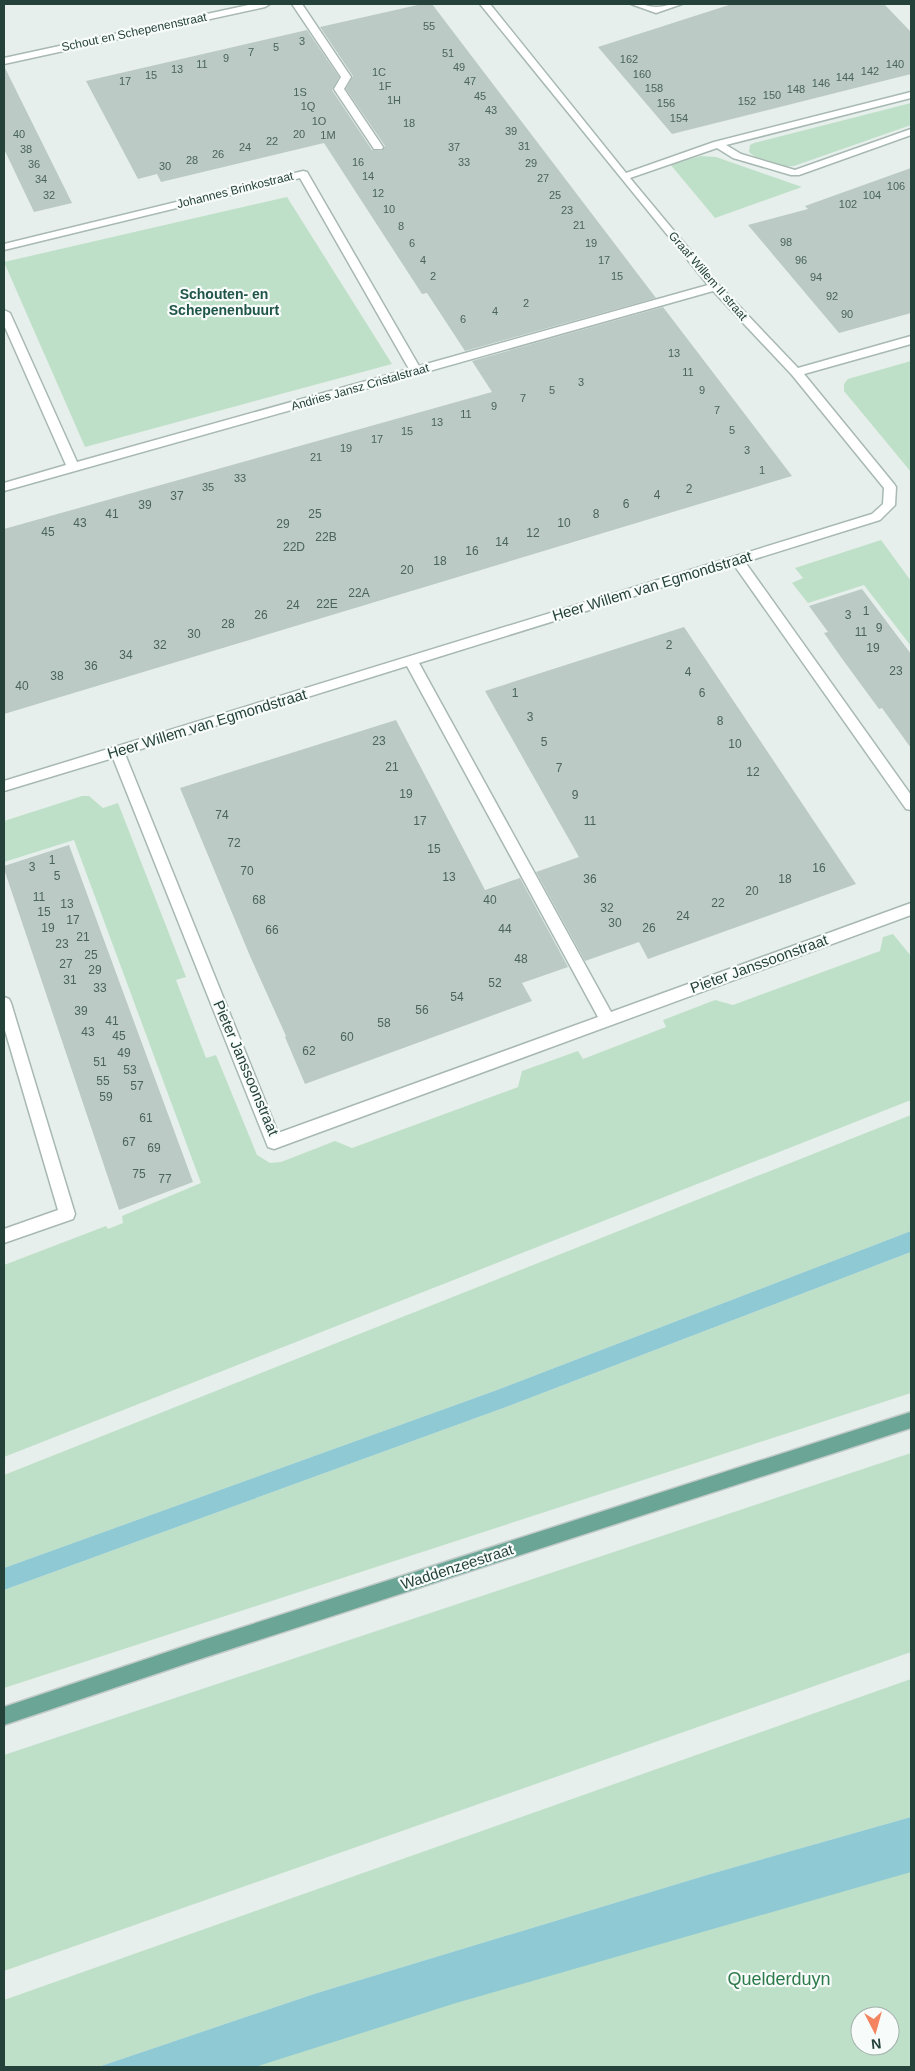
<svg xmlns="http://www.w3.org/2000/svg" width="915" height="2071" font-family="Arial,sans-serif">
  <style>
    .green { fill: #bfe0c8; fill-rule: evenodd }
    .water { fill: #8ec9d4 }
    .building { fill: #bbcac4 }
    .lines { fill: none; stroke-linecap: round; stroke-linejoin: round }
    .minor-casing { stroke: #a8b8b2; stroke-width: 3 }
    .major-casing { stroke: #c2cac8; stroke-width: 3 }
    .minor { fill: #fff; fill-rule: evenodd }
    .major { fill: #6aa596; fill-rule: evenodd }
    .labels { text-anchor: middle; stroke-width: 4.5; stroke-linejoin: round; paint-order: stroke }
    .far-number-label { font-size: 11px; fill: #4a645c }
    .far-street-label { font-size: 12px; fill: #24423a; stroke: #f7fbf9 }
    .number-label { font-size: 12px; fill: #4a645c }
    .far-neighbourhood-label { font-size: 14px; font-weight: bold; fill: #1f5548; stroke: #f7fbf9 }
    .street-label { font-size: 15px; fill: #24423a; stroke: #f7fbf9 }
    .near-park-label { font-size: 18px; fill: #2d7a4b; stroke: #f7fbf9 }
  </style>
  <rect width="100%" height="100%" fill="#e6efeb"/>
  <!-- green -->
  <g class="green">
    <path d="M911,103v22l-117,41c-13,2 -36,-5 -45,-14l1,-7 4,-2z"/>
    <polygon points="701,156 716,157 802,187 715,218 670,164"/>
    <polygon points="287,197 392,364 85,447 4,262"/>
    <polygon points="911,361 911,472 844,391 844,384 848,379"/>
    <polygon points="881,540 911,581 911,646 864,585 808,603 792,583 803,578 795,568"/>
    <polygon points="82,796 89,796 103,808 118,803 186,977 176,980 206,1058 216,1055 257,1155 270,1163 281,1162 335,1141 352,1148 518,1087 522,1071 578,1051 583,1059 666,1027 663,1020 715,1000 733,1005 880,951 883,937 893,934 911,956 911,1100 4,1457 4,1265 106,1226 108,1229 123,1223 122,1216 201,1183 74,840 4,862 4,821"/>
    <polygon points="911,1115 911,1231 497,1390 4,1568 4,1475"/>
    <polygon points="911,1252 911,1393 4,1688 4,1590 506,1407"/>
    <polygon points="911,1453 911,1652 4,1971 4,1755"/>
    <polygon points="911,1679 911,1817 707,1875 317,1993 98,2067 4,2067 4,2000"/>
    <path d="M911,1850v217h-738zM860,2016h30v30h-30z"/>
  </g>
  <!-- water -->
  <g class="water">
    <polygon points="911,1231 911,1252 506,1407 4,1590 4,1568 497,1390"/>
    <polygon points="911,1817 911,1872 456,2003 255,2067 98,2067 317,1993 707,1875"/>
  </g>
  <!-- building -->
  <g class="building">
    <polygon points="422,4 432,4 656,298 465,351 427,293 422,294 324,143 161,182 157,174 138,179 86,81 307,30 339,77 332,90 372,150 382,151 385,146 346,89 353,76 320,27"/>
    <polygon points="732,4 884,4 911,32 911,74 672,134 598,47"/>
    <polygon points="4,66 72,203 34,212 4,149"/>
    <polygon points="911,168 911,313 839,333 748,225 808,209 805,206"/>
    <polygon points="663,307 792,476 4,714 4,529 492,392 472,361"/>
    <polygon points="862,589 911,654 911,748 882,708 879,709 843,660 824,633 828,632 809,606"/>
    <polygon points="684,627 856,884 648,959 639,942 585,961 536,872 579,857 485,691"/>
    <polygon points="396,720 485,890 520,878 568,967 522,983 532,1001 305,1084 285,1037 286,1036 250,956 180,788"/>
    <polygon points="69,845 193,1182 119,1210 4,869 4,866"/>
  </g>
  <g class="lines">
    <defs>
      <g id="minor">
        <polygon points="253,4 270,4 265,7 4,64 4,58"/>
        <polygon points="292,4 302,4 351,77 344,89 383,147 382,149 374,149 334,89 341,77"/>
        <path d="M480,4h10l136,169 88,-31 197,-50v6l-185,47 15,9 54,16 116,-41v6l-112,40h-8l-58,-17 -16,-10 -87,30 89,107 79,83 113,-32v8l-107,30 90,110 2,3 -1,18 -15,15 -135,42 166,233v15l-5,-1 -172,-244 -315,98 192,349 300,-109v12l-637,234 -6,-2 -2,-5 -153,-384 -109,33v-10l868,-267 11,-10 1,-16 -92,-113 -79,-84 -709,200v-8l62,-18 -62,-140v-15l6,3 67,149 332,-93 -109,-191 -296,72v-6l299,-73 4,1 112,194 289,-81zM407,666l191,351 -320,116 -153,-379z"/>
        <path d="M631,4c10,-1 18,3 25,3 9,0 17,-4 26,-3l-26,9z"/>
        <polygon points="4,997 9,999 11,1003 75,1214 73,1219 4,1243 4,1229 58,1210 4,1027"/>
      </g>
      <polygon id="major" points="911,1412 911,1428 200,1659 4,1725 4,1707 200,1641"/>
    </defs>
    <!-- minor casing -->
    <use href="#minor" class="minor-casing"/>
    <!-- major casing -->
    <use href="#major" class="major-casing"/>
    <!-- minor -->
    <use href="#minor" class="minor"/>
    <!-- major -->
    <use href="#major" class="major"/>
  </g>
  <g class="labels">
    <!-- far-number labels -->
    <g class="far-number-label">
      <text x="429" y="30">55</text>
      <text x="302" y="45">3</text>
      <text x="276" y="51">5</text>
      <text x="251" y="56">7</text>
      <text x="448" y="57">51</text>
      <text x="226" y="62">9</text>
      <text x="629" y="63">162</text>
      <text x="202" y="68">11</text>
      <text x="895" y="68">140</text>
      <text x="459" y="71">49</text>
      <text x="177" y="73">13</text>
      <text x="870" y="75">142</text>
      <text x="379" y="76">1C</text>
      <text x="642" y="78">160</text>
      <text x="151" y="79">15</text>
      <text x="845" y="81">144</text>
      <text x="125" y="85">17</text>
      <text x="470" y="85">47</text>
      <text x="821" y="87">146</text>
      <text x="385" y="90">1F</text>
      <text x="654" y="92">158</text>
      <text x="796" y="93">148</text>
      <text x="300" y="96">1S</text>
      <text x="772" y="99">150</text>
      <text x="480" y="100">45</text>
      <text x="394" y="104">1H</text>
      <text x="747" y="105">152</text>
      <text x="666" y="107">156</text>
      <text x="308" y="110">1Q</text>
      <text x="491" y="114">43</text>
      <text x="679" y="122">154</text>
      <text x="319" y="125">1O</text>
      <text x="409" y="127">18</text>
      <text x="511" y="135">39</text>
      <text x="19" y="138">40</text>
      <text x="299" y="138">20</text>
      <text x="328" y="139">1M</text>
      <text x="272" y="145">22</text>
      <text x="524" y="150">31</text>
      <text x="245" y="151">24</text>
      <text x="454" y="151">37</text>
      <text x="26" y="153">38</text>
      <text x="218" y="158">26</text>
      <text x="192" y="164">28</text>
      <text x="358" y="166">16</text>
      <text x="464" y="166">33</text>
      <text x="531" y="167">29</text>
      <text x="34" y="168">36</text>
      <text x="165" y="170">30</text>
      <text x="368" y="180">14</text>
      <text x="543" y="182">27</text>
      <text x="41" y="183">34</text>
      <text x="896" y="190">106</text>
      <text x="378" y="197">12</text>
      <text x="49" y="199">32</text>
      <text x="555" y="199">25</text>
      <text x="872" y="199">104</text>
      <text x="848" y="208">102</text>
      <text x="389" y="213">10</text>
      <text x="567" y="214">23</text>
      <text x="579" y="229">21</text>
      <text x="401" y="230">8</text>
      <text x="786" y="246">98</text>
      <text x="412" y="247">6</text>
      <text x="591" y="247">19</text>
      <text x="423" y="264">4</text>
      <text x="604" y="264">17</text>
      <text x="801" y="264">96</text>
      <text x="433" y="280">2</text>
      <text x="617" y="280">15</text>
      <text x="816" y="281">94</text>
      <text x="832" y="300">92</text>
      <text x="526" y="307">2</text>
      <text x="495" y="315">4</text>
      <text x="847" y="318">90</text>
      <text x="463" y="323">6</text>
      <text x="674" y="357">13</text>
      <text x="688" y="376">11</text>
      <text x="581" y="386">3</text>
      <text x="552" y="394">5</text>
      <text x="702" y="394">9</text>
      <text x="523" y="402">7</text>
      <text x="494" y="410">9</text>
      <text x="717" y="414">7</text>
      <text x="466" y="418">11</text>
      <text x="437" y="426">13</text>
      <text x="732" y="434">5</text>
      <text x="407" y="435">15</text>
      <text x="377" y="443">17</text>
      <text x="346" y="452">19</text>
      <text x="747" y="454">3</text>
      <text x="316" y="461">21</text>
      <text x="762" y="474">1</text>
      <text x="240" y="482">33</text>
      <text x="208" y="491">35</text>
    </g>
    <!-- far-street labels -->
    <g class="far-street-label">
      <text transform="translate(134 32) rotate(-12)" y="4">Schout en Schepenenstraat</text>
      <text transform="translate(235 190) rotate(-14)" y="4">Johannes Brinkostraat</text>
      <text transform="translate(708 276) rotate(49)" y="4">Graaf Willem II straat</text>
      <text transform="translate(360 387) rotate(-16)" y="4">Andries Jansz Cristalstraat</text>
    </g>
    <!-- number labels -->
    <g class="number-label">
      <text x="689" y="493">2</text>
      <text x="657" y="499">4</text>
      <text x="177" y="500">37</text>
      <text x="626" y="508">6</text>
      <text x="145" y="509">39</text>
      <text x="112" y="518">41</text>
      <text x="315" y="518">25</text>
      <text x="596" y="518">8</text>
      <text x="80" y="527">43</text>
      <text x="564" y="527">10</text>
      <text x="283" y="528">29</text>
      <text x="48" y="536">45</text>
      <text x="533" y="537">12</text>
      <text x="326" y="541">22B</text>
      <text x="502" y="546">14</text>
      <text x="294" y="551">22D</text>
      <text x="472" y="555">16</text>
      <text x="440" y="565">18</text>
      <text x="407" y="574">20</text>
      <text x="359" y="597">22A</text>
      <text x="327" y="608">22E</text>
      <text x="293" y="609">24</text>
      <text x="866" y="615">1</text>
      <text x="261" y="619">26</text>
      <text x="848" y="619">3</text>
      <text x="228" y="628">28</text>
      <text x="879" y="632">9</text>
      <text x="861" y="636">11</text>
      <text x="194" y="638">30</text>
      <text x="160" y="649">32</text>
      <text x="669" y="649">2</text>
      <text x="873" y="652">19</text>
      <text x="126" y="659">34</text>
      <text x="91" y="670">36</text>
      <text x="896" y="675">23</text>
      <text x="688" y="676">4</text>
      <text x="57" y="680">38</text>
      <text x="22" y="690">40</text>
      <text x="515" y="697">1</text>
      <text x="702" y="697">6</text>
      <text x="530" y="721">3</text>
      <text x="720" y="725">8</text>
      <text x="379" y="745">23</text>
      <text x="544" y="746">5</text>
      <text x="735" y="748">10</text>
      <text x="392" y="771">21</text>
      <text x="559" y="772">7</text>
      <text x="753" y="776">12</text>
      <text x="406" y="798">19</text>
      <text x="575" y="799">9</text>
      <text x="222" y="819">74</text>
      <text x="420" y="825">17</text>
      <text x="590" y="825">11</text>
      <text x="234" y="847">72</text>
      <text x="434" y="853">15</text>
      <text x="52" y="864">1</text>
      <text x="32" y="871">3</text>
      <text x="819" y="872">16</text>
      <text x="247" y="875">70</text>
      <text x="57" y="880">5</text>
      <text x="449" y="881">13</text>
      <text x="590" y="883">36</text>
      <text x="785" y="883">18</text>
      <text x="752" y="895">20</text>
      <text x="39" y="901">11</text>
      <text x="259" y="904">68</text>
      <text x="490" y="904">40</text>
      <text x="718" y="907">22</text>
      <text x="67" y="908">13</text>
      <text x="607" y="912">32</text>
      <text x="44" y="916">15</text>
      <text x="683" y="920">24</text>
      <text x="73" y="924">17</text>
      <text x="615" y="927">30</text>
      <text x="48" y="932">19</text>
      <text x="649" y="932">26</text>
      <text x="505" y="933">44</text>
      <text x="272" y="934">66</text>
      <text x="83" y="941">21</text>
      <text x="62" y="948">23</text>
      <text x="91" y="959">25</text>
      <text x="521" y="963">48</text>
      <text x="66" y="968">27</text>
      <text x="95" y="974">29</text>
      <text x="70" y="984">31</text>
      <text x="495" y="987">52</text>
      <text x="100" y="992">33</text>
      <text x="457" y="1001">54</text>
      <text x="422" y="1014">56</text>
      <text x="81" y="1015">39</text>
      <text x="112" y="1025">41</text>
      <text x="384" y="1027">58</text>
      <text x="88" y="1036">43</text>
      <text x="119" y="1040">45</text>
      <text x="347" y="1041">60</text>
      <text x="309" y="1055">62</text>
      <text x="124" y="1057">49</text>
      <text x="100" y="1066">51</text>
      <text x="130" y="1074">53</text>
      <text x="103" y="1085">55</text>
      <text x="137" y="1090">57</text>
      <text x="106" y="1101">59</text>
      <text x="146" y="1122">61</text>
      <text x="129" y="1146">67</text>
      <text x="154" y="1152">69</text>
      <text x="139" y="1178">75</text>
      <text x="165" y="1183">77</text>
    </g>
    <!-- far-neighbourhood labels -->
    <g class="far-neighbourhood-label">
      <text x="224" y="299">Schouten- en<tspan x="224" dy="16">Schepenenbuurt</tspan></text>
    </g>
    <!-- street labels -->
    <g class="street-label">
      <text transform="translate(652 586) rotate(-17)" y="5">Heer Willem van Egmondstraat</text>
      <text transform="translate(207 724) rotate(-17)" y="5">Heer Willem van Egmondstraat</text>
      <text transform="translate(759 964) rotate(-20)" y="5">Pieter Janssoonstraat</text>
      <text transform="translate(246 1068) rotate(67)" y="5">Pieter Janssoonstraat</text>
      <text transform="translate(457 1567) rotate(-18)" y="5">Waddenzeestraat</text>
    </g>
    <!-- near-park labels -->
    <g class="near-park-label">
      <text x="779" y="1985">Quelderduyn</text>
    </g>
  </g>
  <!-- border -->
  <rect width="915" height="2071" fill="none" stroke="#24423a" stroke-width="10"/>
  <!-- north arrow -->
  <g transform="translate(875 2031) rotate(174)"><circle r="24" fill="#f7fbf9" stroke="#a3b1ad"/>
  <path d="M0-4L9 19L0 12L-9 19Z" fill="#f4845f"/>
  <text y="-8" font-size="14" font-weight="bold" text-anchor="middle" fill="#24423a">N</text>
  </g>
</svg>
